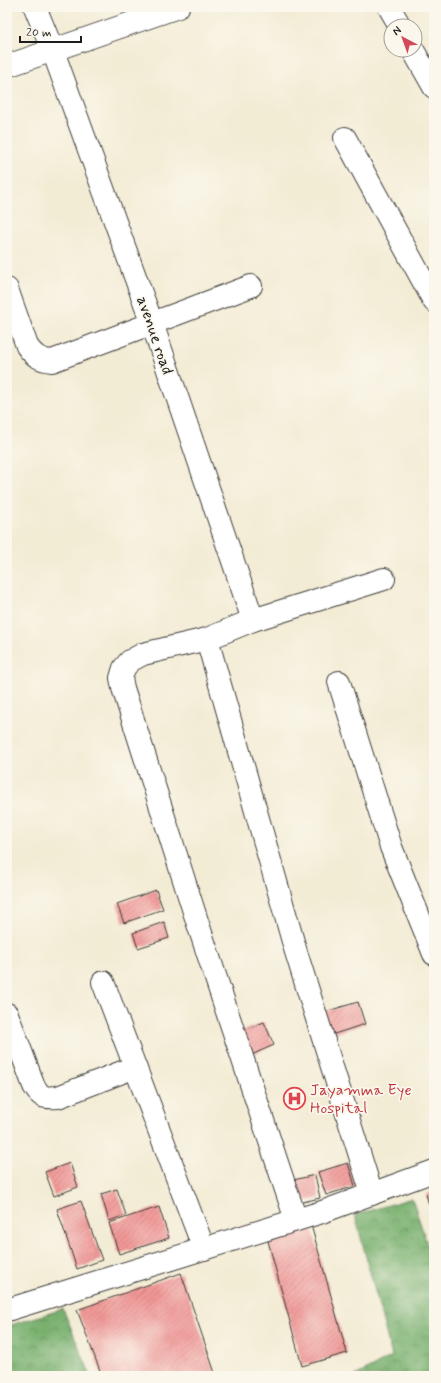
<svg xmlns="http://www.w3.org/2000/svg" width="441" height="1383" font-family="Mynerve,sans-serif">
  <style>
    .forest { fill: url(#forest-crowns); stroke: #4a6645 }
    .building { fill: url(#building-hatch) }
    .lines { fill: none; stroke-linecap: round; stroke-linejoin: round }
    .minor-casing { stroke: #3c3b38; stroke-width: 24 }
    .tertiary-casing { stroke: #3c3b38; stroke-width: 24 }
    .minor { stroke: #fff; stroke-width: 22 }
    .tertiary { stroke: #fff; stroke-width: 22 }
    .labels { text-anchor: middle; stroke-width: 3.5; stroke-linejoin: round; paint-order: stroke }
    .street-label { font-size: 16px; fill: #1c1c1c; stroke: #fbf7ec }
    .health-label { font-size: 16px; fill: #be3a42; stroke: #fbf7ec; text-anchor: start }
  </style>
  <defs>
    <pattern id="forest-crowns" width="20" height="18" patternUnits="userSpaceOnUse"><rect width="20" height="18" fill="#78b06e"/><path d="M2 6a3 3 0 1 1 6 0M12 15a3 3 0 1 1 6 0" fill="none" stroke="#628e5a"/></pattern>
    <pattern id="building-hatch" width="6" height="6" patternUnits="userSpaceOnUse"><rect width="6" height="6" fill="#f19796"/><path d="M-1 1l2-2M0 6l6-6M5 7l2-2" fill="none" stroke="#c27a7a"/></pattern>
  </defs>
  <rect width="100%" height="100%" fill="#fbf7ec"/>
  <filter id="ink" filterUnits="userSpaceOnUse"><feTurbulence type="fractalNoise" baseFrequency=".025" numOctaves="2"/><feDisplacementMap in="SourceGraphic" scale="8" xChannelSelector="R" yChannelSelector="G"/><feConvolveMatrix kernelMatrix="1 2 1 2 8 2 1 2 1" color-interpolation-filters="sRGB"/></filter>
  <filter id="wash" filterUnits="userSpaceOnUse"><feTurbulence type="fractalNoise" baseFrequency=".012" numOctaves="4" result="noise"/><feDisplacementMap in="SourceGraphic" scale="16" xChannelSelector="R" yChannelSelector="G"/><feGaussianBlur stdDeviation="0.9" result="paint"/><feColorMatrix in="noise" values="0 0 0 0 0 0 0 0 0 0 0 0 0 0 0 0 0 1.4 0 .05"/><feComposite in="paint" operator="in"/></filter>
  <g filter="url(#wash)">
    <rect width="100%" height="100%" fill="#f3ecd5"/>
    <!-- forest -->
    <g class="forest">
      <polygon points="412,1198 434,1265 434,1376 355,1376 392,1356 355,1215"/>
      <polygon points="63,1309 91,1376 7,1376 7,1326"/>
    </g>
    <g id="blocks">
      <!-- building -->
      <g class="building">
        <polygon points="156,890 163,909 124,923 117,904"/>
        <polygon points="164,922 169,938 138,948 133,933"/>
        <polygon points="358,1002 365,1024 328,1036 321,1013"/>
        <polygon points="264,1022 274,1045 249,1056 239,1032"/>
        <polygon points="70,1163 78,1187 54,1196 45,1172"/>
        <polygon points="348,1163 355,1186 326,1195 318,1172"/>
        <polygon points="315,1175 320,1198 294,1204 289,1181"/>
        <polygon points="117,1189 126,1215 109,1221 101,1194"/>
        <polygon points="434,1191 434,1221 426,1194"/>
        <polygon points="81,1201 102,1260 77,1269 57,1209"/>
        <polygon points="159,1207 169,1238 119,1254 109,1223"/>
        <polygon points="311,1225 347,1353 302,1366 268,1241"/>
        <polygon points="181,1273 216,1376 102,1376 77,1310"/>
      </g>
    </g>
  </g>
  <g filter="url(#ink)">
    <use href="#blocks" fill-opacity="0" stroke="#3c3b38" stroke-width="1"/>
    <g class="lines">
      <defs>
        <g id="minor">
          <polyline points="35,7 53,51 152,323 253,620"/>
          <polyline points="389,7 400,26"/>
          <polyline points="413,50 434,87"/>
          <polyline points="7,66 178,7"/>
          <polyline points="345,138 434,301"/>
          <path d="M7,289l20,57c7,10 13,14 25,15l199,-75"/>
          <polyline points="207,639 296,952 372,1194"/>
          <polyline points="339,682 391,847 434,954"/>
          <polyline points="103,982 204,1249"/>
          <path d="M7,1014l27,72c7,12 10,12 24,11l77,-30"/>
          <polyline points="296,1220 197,921 123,688 121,678 124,668 130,661 143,654 207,639 253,620 384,579"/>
        </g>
        <polyline id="tertiary" points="7,1310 322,1212 434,1171"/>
      </defs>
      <!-- minor casing -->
      <use href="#minor" class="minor-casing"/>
      <!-- tertiary casing -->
      <use href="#tertiary" class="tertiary-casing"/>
      <!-- minor -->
      <use href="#minor" class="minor"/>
      <!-- tertiary -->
      <use href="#tertiary" class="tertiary"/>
    </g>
  </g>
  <!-- icons -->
  <defs>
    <symbol id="hospital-ring" viewBox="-11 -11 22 22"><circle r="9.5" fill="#fbf7ec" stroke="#e0444e" stroke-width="1.5"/><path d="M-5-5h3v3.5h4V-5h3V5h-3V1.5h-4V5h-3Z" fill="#e0444e"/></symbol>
  </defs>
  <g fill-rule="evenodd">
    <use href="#hospital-ring" x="282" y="1086" width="25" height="25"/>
  </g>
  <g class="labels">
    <!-- street labels -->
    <g class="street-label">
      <text transform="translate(156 335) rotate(71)" y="6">avenue road</text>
    </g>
    <!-- health labels -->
    <g class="health-label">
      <text x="310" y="1095">Jayamma Eye<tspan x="310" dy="18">Hospital</tspan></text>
    </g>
  </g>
  <!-- margin -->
  <rect width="441" height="1383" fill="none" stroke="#fbf7ec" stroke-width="24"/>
  <!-- north arrow -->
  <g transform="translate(403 38) rotate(319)"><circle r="19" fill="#fbf7ec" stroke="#a29f99"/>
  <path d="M0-3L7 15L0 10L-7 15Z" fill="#d1495b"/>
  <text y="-6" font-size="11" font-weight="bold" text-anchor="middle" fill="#1c1c1c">N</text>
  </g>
  <!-- scale -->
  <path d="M20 36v6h61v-6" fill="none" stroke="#1c1c1c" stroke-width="2"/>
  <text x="26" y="36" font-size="12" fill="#1c1c1c" stroke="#fbf7ec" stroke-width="3" paint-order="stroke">20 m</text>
</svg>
